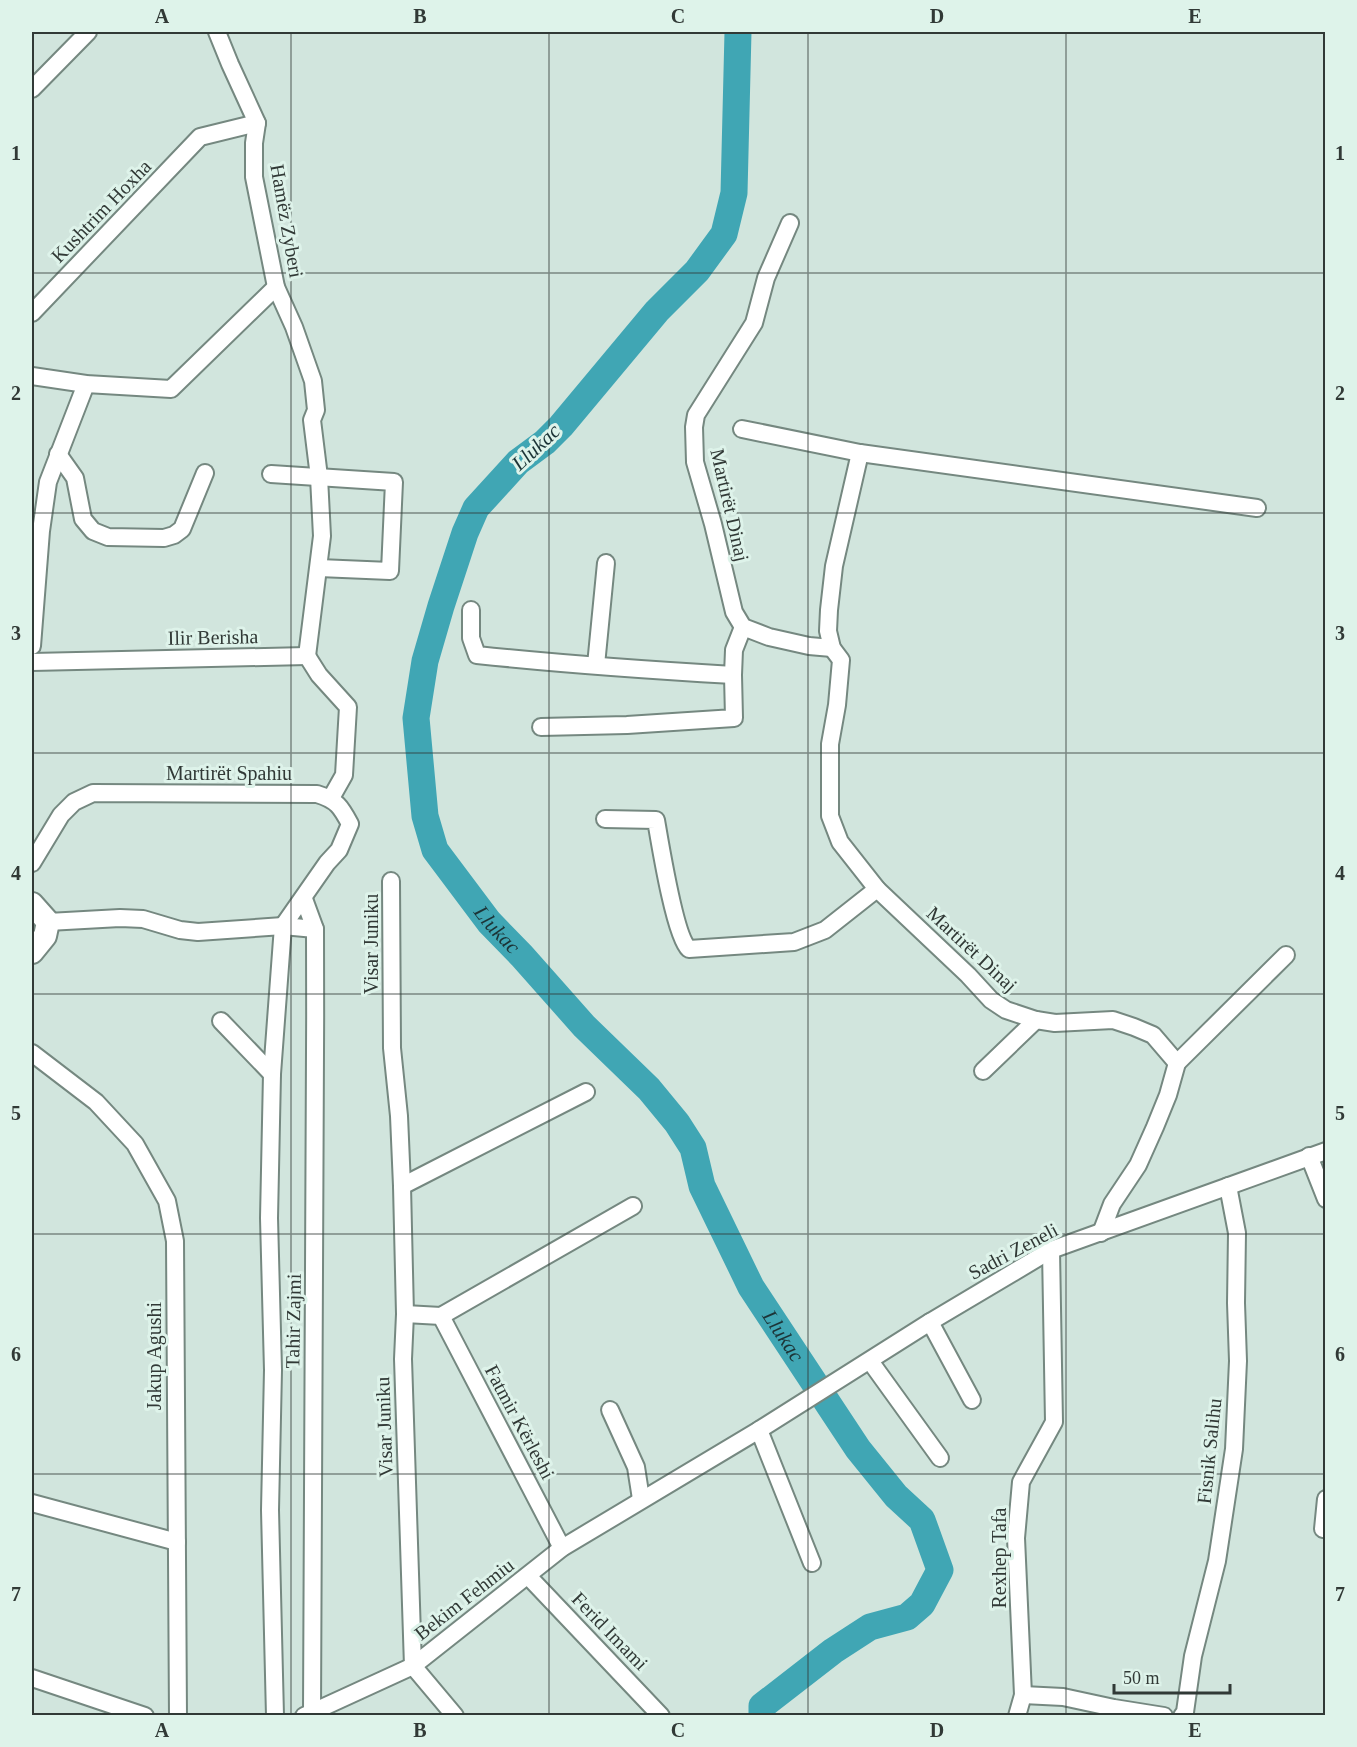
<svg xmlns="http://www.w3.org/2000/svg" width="1357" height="1747" font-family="'Times New Roman',serif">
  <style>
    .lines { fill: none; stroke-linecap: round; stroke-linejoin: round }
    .river { stroke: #40a6b4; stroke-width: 27 }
    .street-casing { stroke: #758880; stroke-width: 20 }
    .secondary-casing { stroke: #758880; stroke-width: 26 }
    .street { stroke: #fff; stroke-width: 16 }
    .secondary { stroke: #fff; stroke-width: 22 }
    .grid { fill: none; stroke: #313936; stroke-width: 1.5; stroke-opacity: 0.55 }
    .labels { text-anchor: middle; stroke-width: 6; stroke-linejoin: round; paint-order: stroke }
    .street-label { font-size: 20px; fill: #313936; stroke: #def3ea }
    .water-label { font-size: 21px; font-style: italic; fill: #1c3437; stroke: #def3ea }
    .neatline { fill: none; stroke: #313936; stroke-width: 2 }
    .grid-label { font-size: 20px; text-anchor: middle; font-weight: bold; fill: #313936 }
  </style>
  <rect width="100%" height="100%" fill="#d1e5dd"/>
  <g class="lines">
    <!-- river -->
    <path class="river" id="s1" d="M738,32l-4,161 -10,41 -27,37 -40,40 -96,115 -16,16 -27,20 -42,46 -11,25 -24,73 -16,55 -9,57 9,98 10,34 54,72 33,34 62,70 65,63 28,34 16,25 9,38 49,101 107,162 38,47 26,24 18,50 -18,34 -15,13 -37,10 -37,24 -71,55v10"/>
    <defs>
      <g id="street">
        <polyline points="217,32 230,64 257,123 254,143 254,177 276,287 294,327 313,381 316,410 312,420 319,477 322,536 307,656"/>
        <polyline points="32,89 88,32"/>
        <polyline points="790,223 766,278 754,323 696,415 694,427 695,462 713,524 734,612 743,627 769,637 809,646 832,648"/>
        <polyline points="32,313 200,137 257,123"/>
        <polyline points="32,376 86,384 171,389 276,287"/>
        <polyline points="742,429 860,453 1257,508"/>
        <polyline points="860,453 834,566 829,610 828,631 832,648 841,660 837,705 830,744 830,816 840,842 877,889 968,975 991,1000 1006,1010 1036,1020 1055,1023 1113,1020 1134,1027 1153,1035 1177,1063 1168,1095 1155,1127 1138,1165 1112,1204 1101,1233"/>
        <polyline points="58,454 75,478 83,519 93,531 108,537 164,538 174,535 182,529 205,473"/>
        <polyline points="271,474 394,482 390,571 319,568"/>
        <path d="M471,610v28l6,17c85,9 170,15 256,20l1,-25 9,-23"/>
        <polyline points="32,646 41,531 48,482 86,384"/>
        <polyline points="307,656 319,675 348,707 344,775 331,798"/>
        <polyline points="32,662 307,656"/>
        <polyline points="596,665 606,563"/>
        <polyline points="541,727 627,725 734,718 733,675"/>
        <path d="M605,819l51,1c4,23 19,117 33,129l105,-7 31,-12 52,-41"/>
        <path d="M32,863l29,-48 13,-13 19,-9 224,1c20,6 24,13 33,30l-11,26 -12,13 -44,63 -11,148 -3,144 4,152 -3,140 5,206"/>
        <polyline points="391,881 392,1048 399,1116 402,1186 405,1314 403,1359 413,1666 455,1716"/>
        <path d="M304,899l11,30c1,261 -3,522 -3,783"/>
        <polyline points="48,922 120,918 143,919 180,930 198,932 283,926 315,929"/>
        <polyline points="221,1021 272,1074"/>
        <polyline points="32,1053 96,1102 135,1144 167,1201 175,1241 178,1716"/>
        <polyline points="1177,1063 1286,955"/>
        <polyline points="983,1071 1036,1020"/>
        <polyline points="1309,1156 1326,1199"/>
        <polyline points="402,1186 586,1092"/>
        <polyline points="405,1314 441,1316 562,1548"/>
        <polyline points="441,1316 633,1206"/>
        <polyline points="930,1322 972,1400"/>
        <polyline points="870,1361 940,1458"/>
        <polyline points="610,1410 636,1467 641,1499"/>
        <polyline points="759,1430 812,1563"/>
        <polyline points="32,1503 177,1542"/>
        <polyline points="1323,1529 1326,1499"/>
        <polyline points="528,1576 661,1716"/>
        <polyline points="32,1678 145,1716"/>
        <polyline points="1023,1695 1063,1697 1114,1708 1164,1716"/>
        <polyline points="304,1716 413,1666 562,1548 759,1430 930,1322 1051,1250 1326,1151"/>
        <polyline points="1017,1716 1023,1695 1016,1538 1021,1482 1054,1422 1051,1250"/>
        <polyline points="1182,1716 1185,1712 1193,1656 1217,1561 1234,1449 1238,1361 1236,1303 1237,1233 1228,1186"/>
      </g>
      <polyline id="secondary" points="32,904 48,922 45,936 32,952"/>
    </defs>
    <!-- street casing -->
    <use href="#street" class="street-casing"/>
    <!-- secondary casing -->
    <use href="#secondary" class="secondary-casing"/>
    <!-- street -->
    <use href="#street" class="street"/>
    <!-- secondary -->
    <use href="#secondary" class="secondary"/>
  </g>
  <!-- grid -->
  <path class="grid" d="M291,32v1684M549,32v1684M808,32v1684M1066,32v1684M32,273h1294M32,513h1294M32,753h1294M32,994h1294M32,1234h1294M32,1474h1294"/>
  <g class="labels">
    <!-- street labels -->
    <g class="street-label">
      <text transform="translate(101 211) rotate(-46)" y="7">Kushtrim Hoxha</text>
      <text transform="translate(287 221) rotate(80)" y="7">Hamëz Zyberi</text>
      <text transform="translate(730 505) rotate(77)" y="7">Martirët Dinaj</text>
      <text transform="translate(213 637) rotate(-1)" y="7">Ilir Berisha</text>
      <text x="229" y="780">Martirët Spahiu</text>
      <text transform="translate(371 944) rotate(-90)" y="7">Visar Juniku</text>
      <text transform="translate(972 949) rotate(43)" y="7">Martirët Dinaj</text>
      <text transform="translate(1013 1251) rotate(-28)" y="7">Sadri Zeneli</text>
      <text transform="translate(293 1321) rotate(-89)" y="7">Tahir Zajmi</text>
      <text transform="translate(154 1356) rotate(-90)" y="7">Jakup Agushi</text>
      <text transform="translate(520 1422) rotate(62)" y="7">Fatmir Kërleshi</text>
      <text transform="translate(384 1427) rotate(-92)" y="7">Visar Juniku</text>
      <text transform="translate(1209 1451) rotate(-84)" y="7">Fisnik Salihu</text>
      <text transform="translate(999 1558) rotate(-90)" y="7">Rexhep Tafa</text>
      <text transform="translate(464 1599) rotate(-38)" y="7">Bekim Fehmiu</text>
      <text transform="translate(610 1631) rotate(46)" y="7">Ferid Imami</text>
    </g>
    <!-- water labels -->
    <g class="water-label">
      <text transform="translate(536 447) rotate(-43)" y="7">Llukac</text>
      <text dy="7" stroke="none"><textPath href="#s1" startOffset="1028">Llukac</textPath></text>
      <text dy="7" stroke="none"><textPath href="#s1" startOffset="1532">Llukac</textPath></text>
    </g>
  </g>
  <!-- border -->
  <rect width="1357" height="1747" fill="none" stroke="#def3ea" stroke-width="66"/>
  <!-- scale -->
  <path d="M1114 1684v9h116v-9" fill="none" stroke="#313936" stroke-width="3"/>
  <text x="1123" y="1684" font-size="18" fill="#313936" stroke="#def3ea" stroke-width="4.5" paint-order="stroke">50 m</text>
  <rect x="33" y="33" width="1291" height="1681" class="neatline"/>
  <g class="grid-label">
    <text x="162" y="23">A</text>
    <text x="420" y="23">B</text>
    <text x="678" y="23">C</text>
    <text x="937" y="23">D</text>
    <text x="1195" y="23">E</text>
    <text x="16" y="160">1</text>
    <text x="1340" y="160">1</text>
    <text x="16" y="400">2</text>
    <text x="1340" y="400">2</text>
    <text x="16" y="640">3</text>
    <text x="1340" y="640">3</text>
    <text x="16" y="880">4</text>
    <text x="1340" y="880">4</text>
    <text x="16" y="1120">5</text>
    <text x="1340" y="1120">5</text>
    <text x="16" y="1361">6</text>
    <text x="1340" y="1361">6</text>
    <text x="16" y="1601">7</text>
    <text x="1340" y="1601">7</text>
    <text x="162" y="1737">A</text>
    <text x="420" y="1737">B</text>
    <text x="678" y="1737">C</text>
    <text x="937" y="1737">D</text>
    <text x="1195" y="1737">E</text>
  </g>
</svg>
